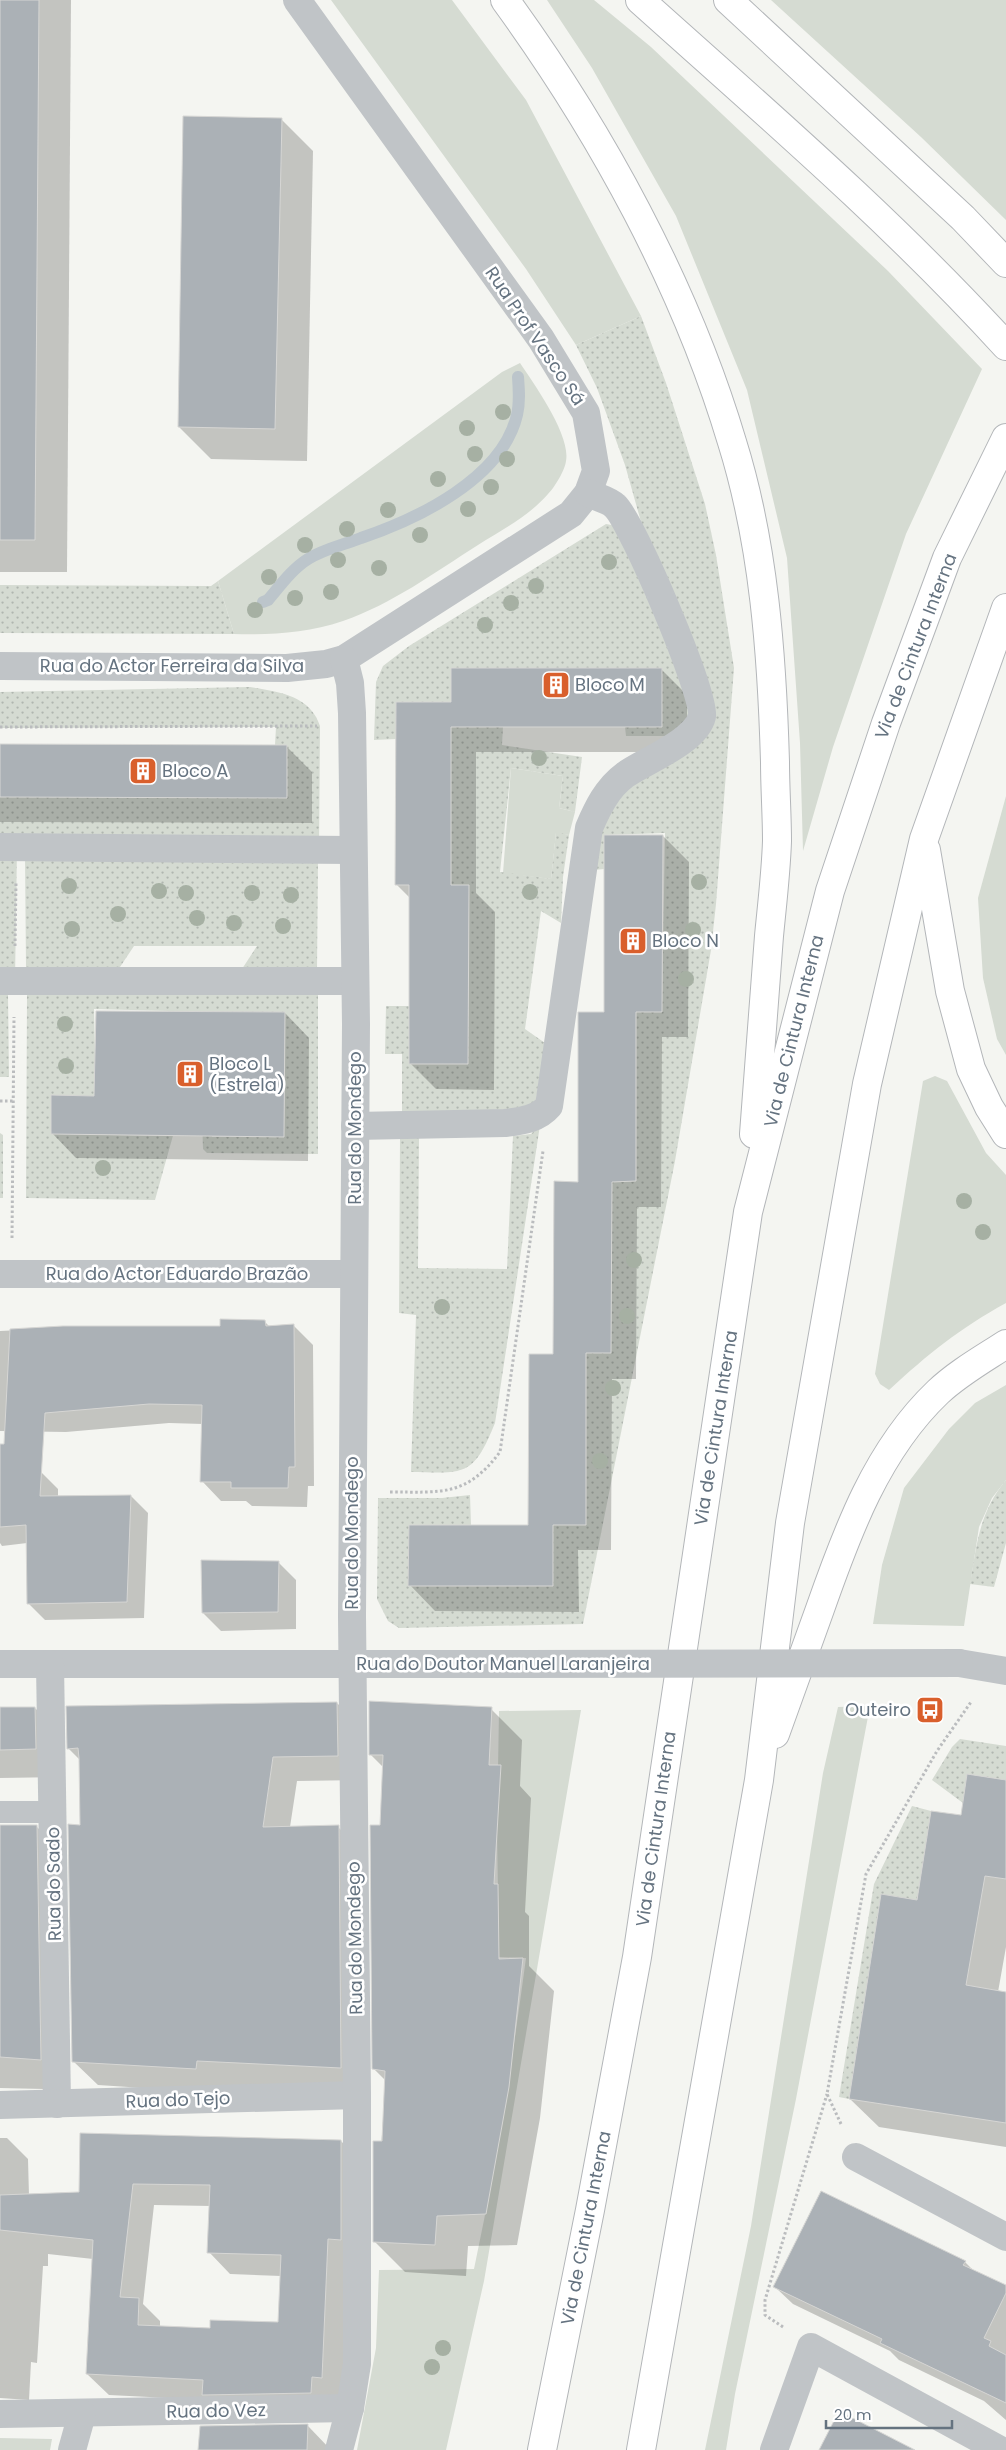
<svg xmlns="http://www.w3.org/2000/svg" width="1006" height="2450" font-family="Poppins,sans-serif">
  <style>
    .green { fill: #d5dbd2 }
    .garden { fill: url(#garden-dots) }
    .shadow { fill: #0003; fill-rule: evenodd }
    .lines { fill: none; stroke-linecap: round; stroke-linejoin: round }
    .stream { stroke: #bcc5cb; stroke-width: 12 }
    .building { fill: #abb1b6; stroke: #d6d6d4; fill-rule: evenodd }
    .motorway-casing { stroke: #b3b6b9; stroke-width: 30 }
    .path { stroke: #babcbe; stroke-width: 3; stroke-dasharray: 2.5 2.5; stroke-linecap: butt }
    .service { stroke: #c0c4c7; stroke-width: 22 }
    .minor { stroke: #c0c4c7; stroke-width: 28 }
    .motorway { stroke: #fff; stroke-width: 28 }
    .minor-bridge { stroke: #c0c4c7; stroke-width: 28 }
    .tree { fill: #a6b0a3 }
    .labels { text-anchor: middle; stroke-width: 5; stroke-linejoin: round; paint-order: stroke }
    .street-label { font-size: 18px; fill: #657380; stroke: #fff }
    .poi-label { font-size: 18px; fill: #657380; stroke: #fff; text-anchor: start }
  </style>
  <defs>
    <pattern id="garden-dots" width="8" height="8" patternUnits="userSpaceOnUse" patternTransform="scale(1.25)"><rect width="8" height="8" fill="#d5dbd2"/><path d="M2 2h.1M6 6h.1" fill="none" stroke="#b0b6b0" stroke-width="1.8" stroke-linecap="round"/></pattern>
  </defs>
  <rect width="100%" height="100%" fill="#f4f5f1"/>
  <!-- green -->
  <g class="green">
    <polygon points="331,0 452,0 526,100 641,316 576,345 526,269"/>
    <polygon points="547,0 594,0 651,47 888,271 982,369 906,534 833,747 803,851 800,743 787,558 747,390 676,216 592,68"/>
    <polygon points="771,0 1006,0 1006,220 921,137"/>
    <path d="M520,363c14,21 51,72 46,98 -1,9 -11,26 -18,33 -19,22 -46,36 -70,51 -44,28 -86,59 -135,76 -36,12 -72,14 -109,13l-16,-53 284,-209z"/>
    <polygon points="511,768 563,776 559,808 575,812 569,835 556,833 551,879 503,873"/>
    <polygon points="1006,796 1006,1055 997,1039 983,978 978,898"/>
    <path d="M935,1076l12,5 39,72 20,22v128c-47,26 -78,51 -117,87l-9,-6 -5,-10 48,-293z"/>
    <polygon points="1006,1385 1006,1480 992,1498 979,1527 964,1626 873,1624 882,1565 904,1488 949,1429 975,1403"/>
    <polygon points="870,1706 796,2099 735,2394 726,2450 705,2450 751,2226 823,1773 838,1707"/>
    <path d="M581,1710l-97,571 -38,169h-89l19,-102 3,-78 95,-1c22,-103 38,-206 52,-311l-27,-1 -2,-127 2,-119z"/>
    <polygon points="0,2438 52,2439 50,2450 0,2450"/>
  </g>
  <!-- garden -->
  <g class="garden">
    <polygon points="641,316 666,383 705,504 716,555 734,668 716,904 711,950 675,1161 583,1624 399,1628 388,1621 377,1599 378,1498 442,1498 470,1495 471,1525 409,1525 409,1586 553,1586 553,1525 586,1525 586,1353 611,1353 612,1182 636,1181 636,1012 662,1012 665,833 604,835 604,869 594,870 597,831 622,794 701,735 625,465 597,388 576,345"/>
    <polygon points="606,524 617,526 647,586 692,715 667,736 626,736 625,727 662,668 452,668 451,702 396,739 374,740 376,682 383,666 409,646"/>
    <polygon points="218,581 234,634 0,633 0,585 211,586"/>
    <path d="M250,687c29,5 60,8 70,39l-1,125 -302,-4 -2,134h-15v-184l287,-52h-12l1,-18 -276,1v-36z"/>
    <polygon points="503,726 502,745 582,757 575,812 559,808 563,776 511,768 500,872 551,879 556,832 569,835 563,877 561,923 541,911 525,1029 545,1043 536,1100 532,1107 519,1110 402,1112 402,1054 385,1054 386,1006 409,1006 409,1064 468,1064 469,885 451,885 451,727"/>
    <polygon points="25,856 318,858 317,970 242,969 257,946 134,946 118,970 26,968"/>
    <polygon points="27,993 318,994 318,1154 207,1153 203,1149 202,1115 212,1114 212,1137 284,1137 285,1015 213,1012 168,1031 168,1011 94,1009 95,1050 109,1050 109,1097 51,1095 51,1134 167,1136 167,1114 179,1114 155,1200 26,1198"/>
    <polygon points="0,995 8,995 9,1077 0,1077"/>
    <path d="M540,1125l-45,298c-22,54 -29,50 -84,49l5,-157 -17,-2 1,-175h19l-1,130 89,1 6,-133 18,-2z"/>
    <polygon points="0,1133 3,1135 3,1198 0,1198"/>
    <path d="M1006,1480v63l-12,44 -24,-3c7,-41 9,-71 36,-104z"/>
    <polygon points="960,1739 1006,1746 1006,1780 967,1774 963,1803 932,1780 952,1747"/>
    <polygon points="912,1806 931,1811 917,1900 881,1895 849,2099 839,2097 874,1884"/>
  </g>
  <!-- shadow -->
  <g class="shadow">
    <polygon points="0,0 71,0 67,572 0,572"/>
    <polygon points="281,119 313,151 307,461 211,459 179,427"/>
    <polygon points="661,669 687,695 687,752 476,752 476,893 495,912 494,1090 436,1089 410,1063 410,898 396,884 452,704"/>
    <polygon points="0,745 286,746 312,772 312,823 0,822"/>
    <polygon points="663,836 689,862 688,1037 662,1037 661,1207 637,1207 636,1379 612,1379 611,1550 578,1550 579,1612 435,1611 410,1585 529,1526 605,1013"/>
    <polygon points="285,1013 309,1038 308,1161 76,1158 52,1133 96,1098"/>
    <polygon points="264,1321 270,1327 293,1325 313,1345 314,1486 308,1486 307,1507 252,1506 246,1501 221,1501 202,1481 203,1424 169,1423 66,1432 0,1431 0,1331 63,1328 221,1327"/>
    <polygon points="41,1472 58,1489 58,1497 131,1496 148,1513 144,1618 45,1620 28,1603 27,1543 2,1546 0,1543 0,1473"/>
    <polygon points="278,1562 296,1580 296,1629 221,1631 203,1613"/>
    <polygon points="337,1703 361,1727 362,1780 297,1781 290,1827 338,1827 362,1851 365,2092 221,2085 220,2093 98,2085 73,2061 82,1826 79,1759 68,1748"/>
    <polygon points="0,1708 35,1708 62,1736 63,1777 0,1778"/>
    <polygon points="491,1709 522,1740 520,1786 531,1798 525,1912 529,1916 529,1966 554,1991 540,2118 517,2245 468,2246 466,2276 405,2272 374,2241 386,2081 374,2069 384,1768 370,1754"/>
    <polygon points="1006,1782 1006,1947 998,1992 1006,1993 1006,2147 879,2127 850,2099 918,1901 962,1817"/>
    <polygon points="0,1826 36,1826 59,1849 44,2089 0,2088"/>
    <path d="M0,2138h7l21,21 1,37 51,-2 261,-53 21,22 -18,236 -135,1 -100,-5 -22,-21 6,-115 -45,-5v12h-5l-6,97 -6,-1 -2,38 -29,-2zM154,2205l57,1 -2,46 21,22 51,2 -1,47 -69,6 -51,-2v-6l-17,-17z"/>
    <polygon points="965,2262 974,2271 1006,2287 1006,2420 984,2401 899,2360 890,2351 793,2304 775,2287"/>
    <polygon points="308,2426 331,2450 200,2450 201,2427"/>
  </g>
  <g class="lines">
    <!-- stream -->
    <path class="stream" d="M263,602l5,-2c12,-14 24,-31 40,-41 16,-10 35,-14 53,-21 56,-19 141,-59 156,-123 3,-13 2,-25 1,-38"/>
  </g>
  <!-- building -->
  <g class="building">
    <polygon points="0,0 39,0 35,540 0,540"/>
    <polygon points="183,116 282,118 275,429 178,427"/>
    <polygon points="451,668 662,668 662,727 451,727 451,885 469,885 468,1064 409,1064 409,885 395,885 396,702 451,702"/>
    <polygon points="0,744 287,745 287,798 0,797"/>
    <polygon points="604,835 663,835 662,1012 636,1012 636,1181 612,1182 611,1353 586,1353 586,1525 553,1525 553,1586 408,1586 409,1525 528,1525 529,1354 553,1354 554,1181 578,1182 578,1012 604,1012"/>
    <polygon points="96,1011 285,1012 284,1137 51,1134 51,1095 94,1096"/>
    <polygon points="220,1319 265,1320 266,1326 294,1324 295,1467 289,1467 288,1488 231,1488 231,1482 200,1482 202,1405 149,1404 45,1413 40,1496 131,1495 127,1602 27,1604 26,1525 0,1527 0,1444 4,1444 10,1329 63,1326 220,1326"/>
    <polygon points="201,1560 279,1561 278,1612 202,1613"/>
    <polygon points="369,1701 492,1707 489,1765 501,1765 494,1884 498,1884 499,1959 523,1958 509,2087 486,2214 437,2216 435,2245 373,2242 373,2141 382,2141 385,2071 372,2069 370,1825 380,1825 383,1755 369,1755"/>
    <polygon points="337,1702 338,1756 273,1757 263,1827 339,1825 341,2068 197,2061 196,2069 72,2062 68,1824 80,1825 79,1758 78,1748 67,1749 66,1706"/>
    <polygon points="0,1707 35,1707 36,1749 0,1750"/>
    <polygon points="967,1774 1006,1780 1006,1879 985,1876 966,1985 1006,1992 1006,2123 849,2099 881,1894 917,1900 931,1811 961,1815"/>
    <polygon points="0,1825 37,1825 41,2060 0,2057"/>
    <path d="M80,2133l261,7v100l-13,-1 -6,139 -10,-1 -1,16 -109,2 1,-15 -117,-6 7,-134 -93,-10v-35l79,-3zM133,2184l77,1 -3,68 74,2 -3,67 -68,-2v8l-72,-3 1,-27 -19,-1z"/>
    <polygon points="821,2191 966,2261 963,2265 1006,2285 1006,2293 984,2338 991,2341 989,2346 1006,2355 1006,2403 880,2343 882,2339 773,2287"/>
    <polygon points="839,2411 915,2450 819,2450"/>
    <polygon points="308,2424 307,2450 198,2450 200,2426"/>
  </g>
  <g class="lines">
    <defs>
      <g id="motorway">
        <path d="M505,0c96,132 180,285 227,442 32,102 40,214 43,320 0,26 2,53 2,79 -1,31 -5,64 -8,95 -5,66 -10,132 -15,198"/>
        <path d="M640,0c125,112 253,222 366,346"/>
        <polyline points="728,0 963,218 1006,263"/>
        <polyline points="926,850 950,991 971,1069 989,1107 1006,1134"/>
        <path d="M775,1734c15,-41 30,-83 45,-125 27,-77 57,-159 118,-217 20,-19 45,-33 68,-48"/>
        <polyline points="542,2450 590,2210 637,1957 748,1212 830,891 886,723 947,558 1006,438"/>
        <polyline points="641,2450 759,1780 790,1523 867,1084 924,839 1006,608"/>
      </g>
    </defs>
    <!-- motorway casing -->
    <use href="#motorway" class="motorway-casing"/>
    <!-- path -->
    <g class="path">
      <polyline points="0,727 317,726"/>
      <polyline points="15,946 16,882"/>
      <polyline points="0,1101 13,1101"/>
      <polyline points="12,1238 14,1017"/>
      <path d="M390,1492c52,0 76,5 110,-40l43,-301"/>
      <polyline points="841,2124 827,2094 866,1874 937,1751 971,1702"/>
      <polyline points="783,2327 765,2315 765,2300 827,2094"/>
    </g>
    <!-- service -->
    <polyline class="service" points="0,1812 52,1812"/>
    <!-- minor -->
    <g class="minor">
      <polyline points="0,666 287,668 326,664 344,659 571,514 588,493 596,471 586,413 541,339 297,0"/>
      <polyline points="0,847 352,850"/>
      <polyline points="0,981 355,981"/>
      <path d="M355,1126l150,-3c17,-2 33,-4 44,-17l40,-278c8,-19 18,-40 36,-53 19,-14 71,-33 77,-59 4,-20 -69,-193 -87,-210 -6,-6 -19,-9 -27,-13"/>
      <polyline points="0,1274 353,1274"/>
      <polyline points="959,1663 1006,1671"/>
      <polyline points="0,1664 525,1664"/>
      <polyline points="50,1664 57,2104"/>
      <polyline points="0,2105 357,2095"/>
      <polyline points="856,2157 1006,2237"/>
      <polyline points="0,2414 350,2408"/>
      <polyline points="72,2450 82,2414"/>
      <polyline points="339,2450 350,2408 357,2364 357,2095 352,1616 356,1024 352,713 350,683 344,659"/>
      <polyline points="774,2450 811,2347 1000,2450"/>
    </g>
    <!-- motorway -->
    <use href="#motorway" class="motorway"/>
    <!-- minor-bridge -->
    <polyline class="minor-bridge" points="525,1664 959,1663"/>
  </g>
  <!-- trees -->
  <g class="tree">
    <circle cx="503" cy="412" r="8"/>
    <circle cx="467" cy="428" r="8"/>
    <circle cx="475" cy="454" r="8"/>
    <circle cx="507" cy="459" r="8"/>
    <circle cx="438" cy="479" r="8"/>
    <circle cx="491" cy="487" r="8"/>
    <circle cx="468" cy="509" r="8"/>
    <circle cx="388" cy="510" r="8"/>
    <circle cx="347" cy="529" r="8"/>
    <circle cx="420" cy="535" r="8"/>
    <circle cx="305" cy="545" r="8"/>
    <circle cx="338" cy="560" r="8"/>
    <circle cx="609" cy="562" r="8"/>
    <circle cx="379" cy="568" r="8"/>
    <circle cx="269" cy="577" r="8"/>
    <circle cx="536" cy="586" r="8"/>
    <circle cx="331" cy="592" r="8"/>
    <circle cx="295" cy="598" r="8"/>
    <circle cx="511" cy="603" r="8"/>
    <circle cx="255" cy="610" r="8"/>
    <circle cx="485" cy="625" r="8"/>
    <circle cx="539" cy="758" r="8"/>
    <circle cx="699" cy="882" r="8"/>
    <circle cx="69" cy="886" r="8"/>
    <circle cx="159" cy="891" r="8"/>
    <circle cx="530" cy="892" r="8"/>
    <circle cx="186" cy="893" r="8"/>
    <circle cx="252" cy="893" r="8"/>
    <circle cx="291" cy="895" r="8"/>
    <circle cx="118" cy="914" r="8"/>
    <circle cx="197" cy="918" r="8"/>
    <circle cx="234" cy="923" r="8"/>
    <circle cx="283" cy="926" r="8"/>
    <circle cx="72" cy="929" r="8"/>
    <circle cx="693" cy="930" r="8"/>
    <circle cx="686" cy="979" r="8"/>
    <circle cx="65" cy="1024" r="8"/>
    <circle cx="66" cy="1066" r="8"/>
    <circle cx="103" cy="1168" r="8"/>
    <circle cx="964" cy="1201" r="8"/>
    <circle cx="983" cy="1232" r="8"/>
    <circle cx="634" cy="1260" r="8"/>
    <circle cx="442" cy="1307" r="8"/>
    <circle cx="627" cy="1316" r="8"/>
    <circle cx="613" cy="1388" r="8"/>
    <circle cx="600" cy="1461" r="8"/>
    <circle cx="443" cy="2348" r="8"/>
    <circle cx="432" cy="2367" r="8"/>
  </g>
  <!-- icons -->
  <defs>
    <symbol id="building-square" viewBox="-11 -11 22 22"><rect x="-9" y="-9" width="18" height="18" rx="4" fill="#d95f2c" stroke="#fff"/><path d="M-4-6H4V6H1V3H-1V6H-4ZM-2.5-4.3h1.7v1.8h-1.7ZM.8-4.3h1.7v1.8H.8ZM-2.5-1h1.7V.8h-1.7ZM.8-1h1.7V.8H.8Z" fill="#fff"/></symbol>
    <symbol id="bus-square" viewBox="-11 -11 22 22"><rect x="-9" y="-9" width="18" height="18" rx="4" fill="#d95f2c" stroke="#fff"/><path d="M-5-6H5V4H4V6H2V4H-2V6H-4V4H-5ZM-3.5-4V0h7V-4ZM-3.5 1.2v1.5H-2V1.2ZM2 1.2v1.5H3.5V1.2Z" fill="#fff"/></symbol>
  </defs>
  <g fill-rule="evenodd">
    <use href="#building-square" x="540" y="669" width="32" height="32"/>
    <use href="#building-square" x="127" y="755" width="32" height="32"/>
    <use href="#building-square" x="617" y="925" width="32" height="32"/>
    <use href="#building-square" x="174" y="1058" width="32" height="32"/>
    <use href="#bus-square" x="914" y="1694" width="32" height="32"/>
  </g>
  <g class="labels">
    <!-- street labels -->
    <g class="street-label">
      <text transform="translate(535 336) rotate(56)" y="6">Rua Prof Vasco Sá</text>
      <text transform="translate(916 646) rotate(-69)" y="6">Via de Cintura Interna</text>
      <text x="172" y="672">Rua do Actor Ferreira da Silva</text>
      <text transform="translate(794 1031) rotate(-76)" y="6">Via de Cintura Interna</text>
      <text transform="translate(355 1128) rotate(-90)" y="6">Rua do Mondego</text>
      <text x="177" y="1280">Rua do Actor Eduardo Brazão</text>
      <text transform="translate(716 1428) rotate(-81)" y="6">Via de Cintura Interna</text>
      <text transform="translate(352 1533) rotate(-90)" y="6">Rua do Mondego</text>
      <text x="503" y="1670">Rua do Doutor Manuel Laranjeira</text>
      <text transform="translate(656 1829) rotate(-82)" y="6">Via de Cintura Interna</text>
      <text transform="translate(54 1884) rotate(-91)" y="6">Rua do Sado</text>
      <text transform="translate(355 1938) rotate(-91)" y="6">Rua do Mondego</text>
      <text transform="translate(178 2100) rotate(-2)" y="6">Rua do Tejo</text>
      <text transform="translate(586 2228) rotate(-79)" y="6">Via de Cintura Interna</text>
      <text transform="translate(216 2411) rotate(-1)" y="6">Rua do Vez</text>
    </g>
    <!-- poi labels -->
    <g class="poi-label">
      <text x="575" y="691">Bloco M</text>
      <text x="162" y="777">Bloco A</text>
      <text x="652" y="947">Bloco N</text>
      <text x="209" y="1070">Bloco L<tspan x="209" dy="21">(Estrela)</tspan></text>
      <text x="911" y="1716" text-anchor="end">Outeiro</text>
    </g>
  </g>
  <!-- scale -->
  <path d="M826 2420v8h126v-8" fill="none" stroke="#657380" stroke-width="2.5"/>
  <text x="834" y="2420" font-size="15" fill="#657380" stroke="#ffffff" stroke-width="4" paint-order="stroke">20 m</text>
</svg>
